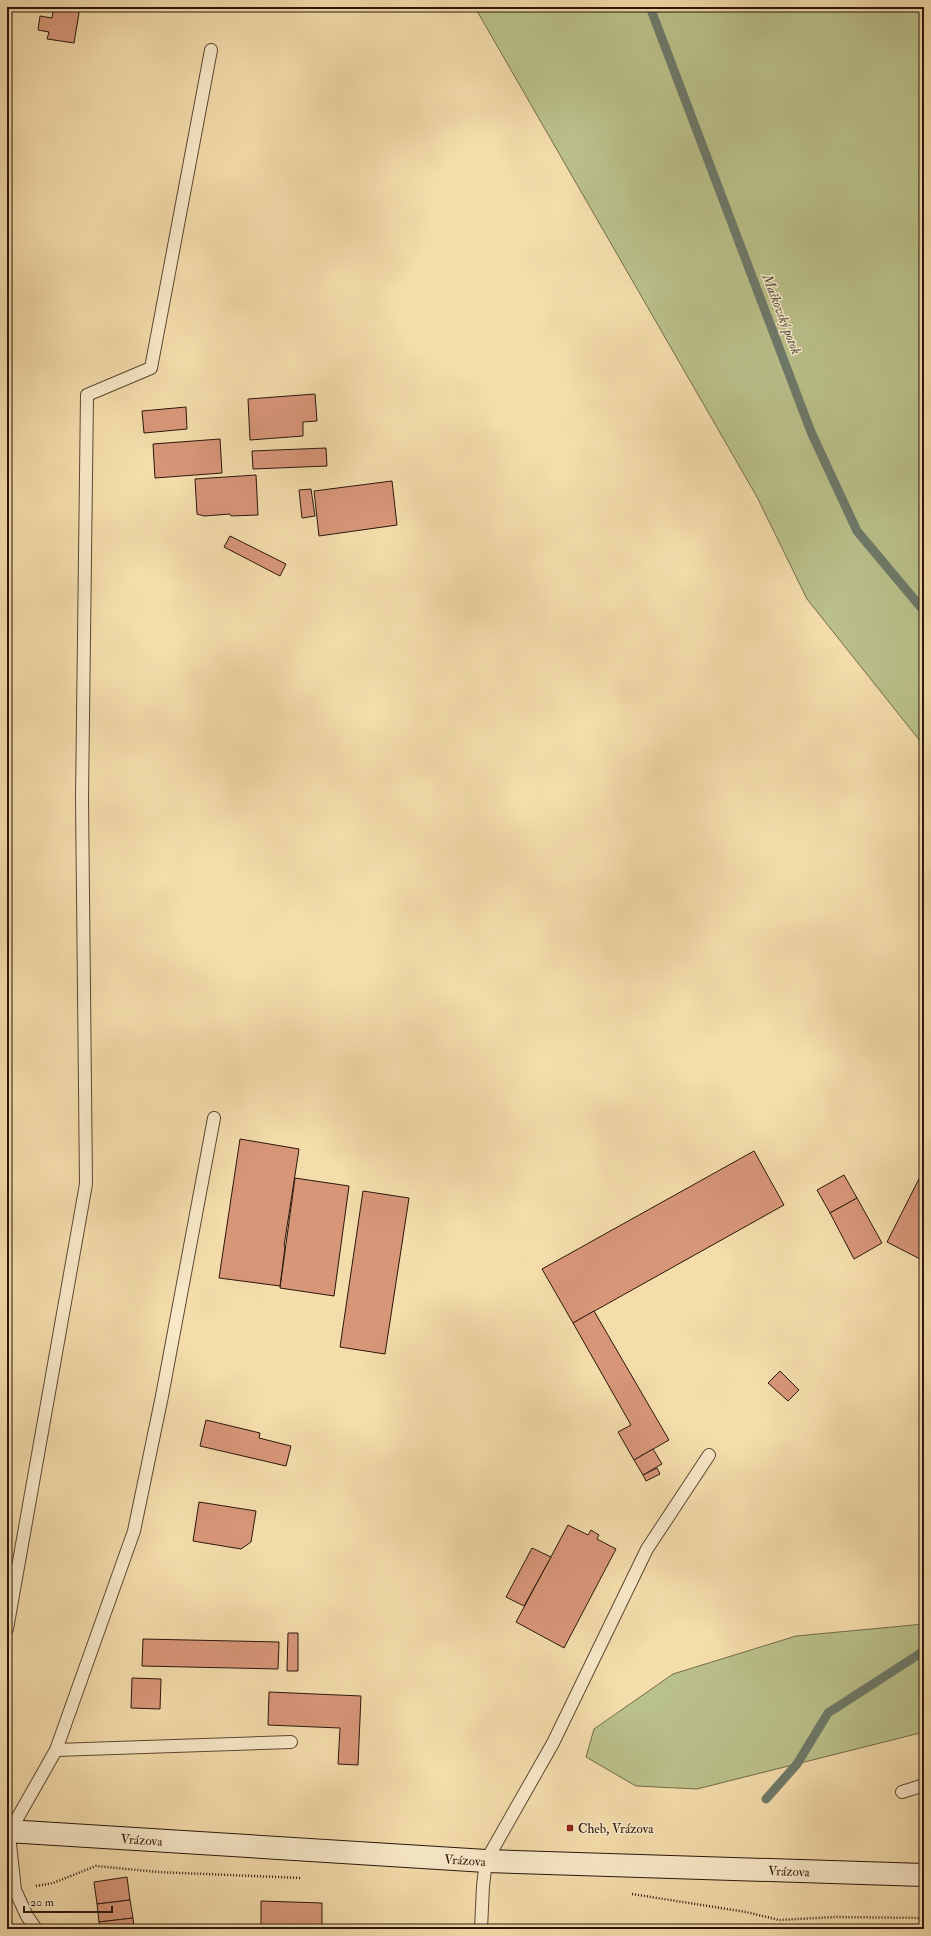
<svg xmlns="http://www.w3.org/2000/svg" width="931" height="1936" font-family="'IM FELL Double Pica',serif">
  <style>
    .green { fill: #bac08a; stroke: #726c4a }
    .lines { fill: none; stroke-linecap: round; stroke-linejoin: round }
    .stream { stroke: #6e7a6a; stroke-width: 9 }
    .building { fill: #d89679; stroke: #29170b }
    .lane-casing { stroke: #5c4833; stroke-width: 14 }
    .secondary-casing { stroke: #29170b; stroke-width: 24 }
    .path { stroke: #29170b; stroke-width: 2.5; stroke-dasharray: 1 2; stroke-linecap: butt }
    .lane { stroke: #f8e8c8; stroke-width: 12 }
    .secondary { stroke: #f8e8c8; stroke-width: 22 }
    .poi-dot { fill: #8f2418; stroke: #f8e8c8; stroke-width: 1.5 }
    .labels { text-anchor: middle; stroke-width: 3; stroke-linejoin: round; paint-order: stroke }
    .poi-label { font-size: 13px; fill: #29170b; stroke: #f8e8c8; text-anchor: start }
    .street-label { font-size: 13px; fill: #29170b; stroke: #f8e8c8 }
    .water-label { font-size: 14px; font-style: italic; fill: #515142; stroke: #f8e8c8 }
  </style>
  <rect width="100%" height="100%" fill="#f4dcab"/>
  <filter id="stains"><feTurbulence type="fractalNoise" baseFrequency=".005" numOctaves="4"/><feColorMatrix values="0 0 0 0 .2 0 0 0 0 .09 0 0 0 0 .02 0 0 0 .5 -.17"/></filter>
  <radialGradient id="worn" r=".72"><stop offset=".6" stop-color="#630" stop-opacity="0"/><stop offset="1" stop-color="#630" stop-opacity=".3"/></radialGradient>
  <!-- green -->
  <g class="green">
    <polygon points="476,7 924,7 924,746 807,599 757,497 477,11"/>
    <polygon points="924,1624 924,1732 697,1789 636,1786 586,1757 594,1729 673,1674 796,1636"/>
  </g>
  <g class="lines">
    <!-- stream -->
    <g class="stream">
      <polyline points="650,7 811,432 857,531 924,611"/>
      <polyline points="766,1799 797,1764 828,1713 924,1651"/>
    </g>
  </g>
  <!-- building -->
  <g class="building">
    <polygon points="54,7 80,7 74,43 47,39 49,32 38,30 40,16 52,18"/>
    <polygon points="315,394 317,421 303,422 303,436 250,440 248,399"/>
    <polygon points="186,407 187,429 144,433 142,411"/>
    <polygon points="220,439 222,473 155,478 153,444"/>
    <polygon points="326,448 327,466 253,469 252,451"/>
    <polygon points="256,475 258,515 231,516 230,514 204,516 197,514 195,479"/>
    <polygon points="392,481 397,525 319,536 314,491"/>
    <polygon points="311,489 315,516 302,518 299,490"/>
    <polygon points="230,536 286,564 280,576 224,547"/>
    <polygon points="240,1139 299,1149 284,1246 285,1247 280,1286 219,1278"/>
    <polygon points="754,1151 784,1205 573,1323 542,1269"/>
    <polygon points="924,1169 924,1261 887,1242"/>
    <polygon points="844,1175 857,1198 830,1213 817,1190"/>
    <polygon points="295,1178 349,1186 334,1296 280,1288"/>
    <polygon points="363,1191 409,1198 385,1354 340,1347"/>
    <polygon points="857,1198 882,1243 854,1259 830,1213"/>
    <polygon points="594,1311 669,1440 634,1460 618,1432 631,1425 573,1323"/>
    <polygon points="780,1371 799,1390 788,1401 768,1383"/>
    <polygon points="206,1420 260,1433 259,1438 291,1446 286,1466 200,1446"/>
    <polygon points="653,1449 662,1464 643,1475 634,1460"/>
    <polygon points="657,1468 660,1474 646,1481 643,1475"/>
    <polygon points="199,1502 256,1511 251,1542 241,1549 193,1541"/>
    <polygon points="568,1525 588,1535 591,1530 599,1535 597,1539 616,1549 564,1648 516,1622"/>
    <polygon points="532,1548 551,1557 524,1606 506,1597"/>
    <polygon points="288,1633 298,1633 298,1671 287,1671"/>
    <polygon points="143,1639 279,1642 278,1669 142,1666"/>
    <polygon points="132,1678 161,1679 160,1709 131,1708"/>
    <polygon points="269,1692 361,1696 358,1765 338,1764 340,1728 268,1725"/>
    <polygon points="127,1877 130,1900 97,1904 94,1882"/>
    <polygon points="130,1900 133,1918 99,1922 97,1904"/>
    <polygon points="261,1901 322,1903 322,1929 261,1929"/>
    <polygon points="133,1918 134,1929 100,1929 99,1922"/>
  </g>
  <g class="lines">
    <defs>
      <g id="lane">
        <polyline points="7,1629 86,1184 82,798 87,395 151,368 211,50"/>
        <polyline points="56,1750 291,1742"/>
        <polyline points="902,1792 924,1785"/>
        <polyline points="8,1826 15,1890 27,1916 36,1929"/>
        <polyline points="10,1831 56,1750 134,1531 162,1396 214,1118"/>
        <polyline points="481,1929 483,1886 486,1861 553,1743 647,1549 709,1455"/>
      </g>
      <g id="secondary">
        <path id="s1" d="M7,1831l479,30 438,14"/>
      </g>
    </defs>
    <!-- lane casing -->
    <use href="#lane" class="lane-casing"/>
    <!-- secondary casing -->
    <use href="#secondary" class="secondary-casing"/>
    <!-- path -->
    <g class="path">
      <polyline points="36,1886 53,1883 96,1866 158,1872 301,1878"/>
      <polyline points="632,1894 746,1912 779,1920 835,1917 924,1918"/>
    </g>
    <!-- lane -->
    <use href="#lane" class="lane"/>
    <!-- secondary -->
    <use href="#secondary" class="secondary"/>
  </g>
  <!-- markers -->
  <rect class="poi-dot" x="566" y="1824" width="8" height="8" rx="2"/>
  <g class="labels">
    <!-- poi labels -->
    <g class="poi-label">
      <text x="578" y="1833">Cheb, Vrázova</text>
    </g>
    <!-- street labels -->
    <g class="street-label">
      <text dy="5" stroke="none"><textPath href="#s1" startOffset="135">Vrázova</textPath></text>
      <text dy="5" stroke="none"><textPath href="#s1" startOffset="459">Vrázova</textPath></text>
      <text dy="5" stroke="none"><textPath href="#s1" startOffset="783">Vrázova</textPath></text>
    </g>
    <!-- water labels -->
    <g class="water-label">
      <text transform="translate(782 314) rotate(69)" y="5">Maškovský potok</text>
    </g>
  </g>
  <!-- margin -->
  <rect width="931" height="1936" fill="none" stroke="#f4dcab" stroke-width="24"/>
  <rect x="8" y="8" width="915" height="1920" fill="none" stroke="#29170b" stroke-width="2"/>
  <rect x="12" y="12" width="907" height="1912" fill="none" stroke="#29170b"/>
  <!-- scale -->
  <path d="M24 1906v6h88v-6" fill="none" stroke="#29170b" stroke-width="2"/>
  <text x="30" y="1906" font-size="12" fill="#29170b" stroke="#f8e8c8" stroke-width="3" paint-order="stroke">20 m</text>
  <rect width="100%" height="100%" filter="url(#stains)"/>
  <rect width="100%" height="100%" fill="url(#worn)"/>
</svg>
